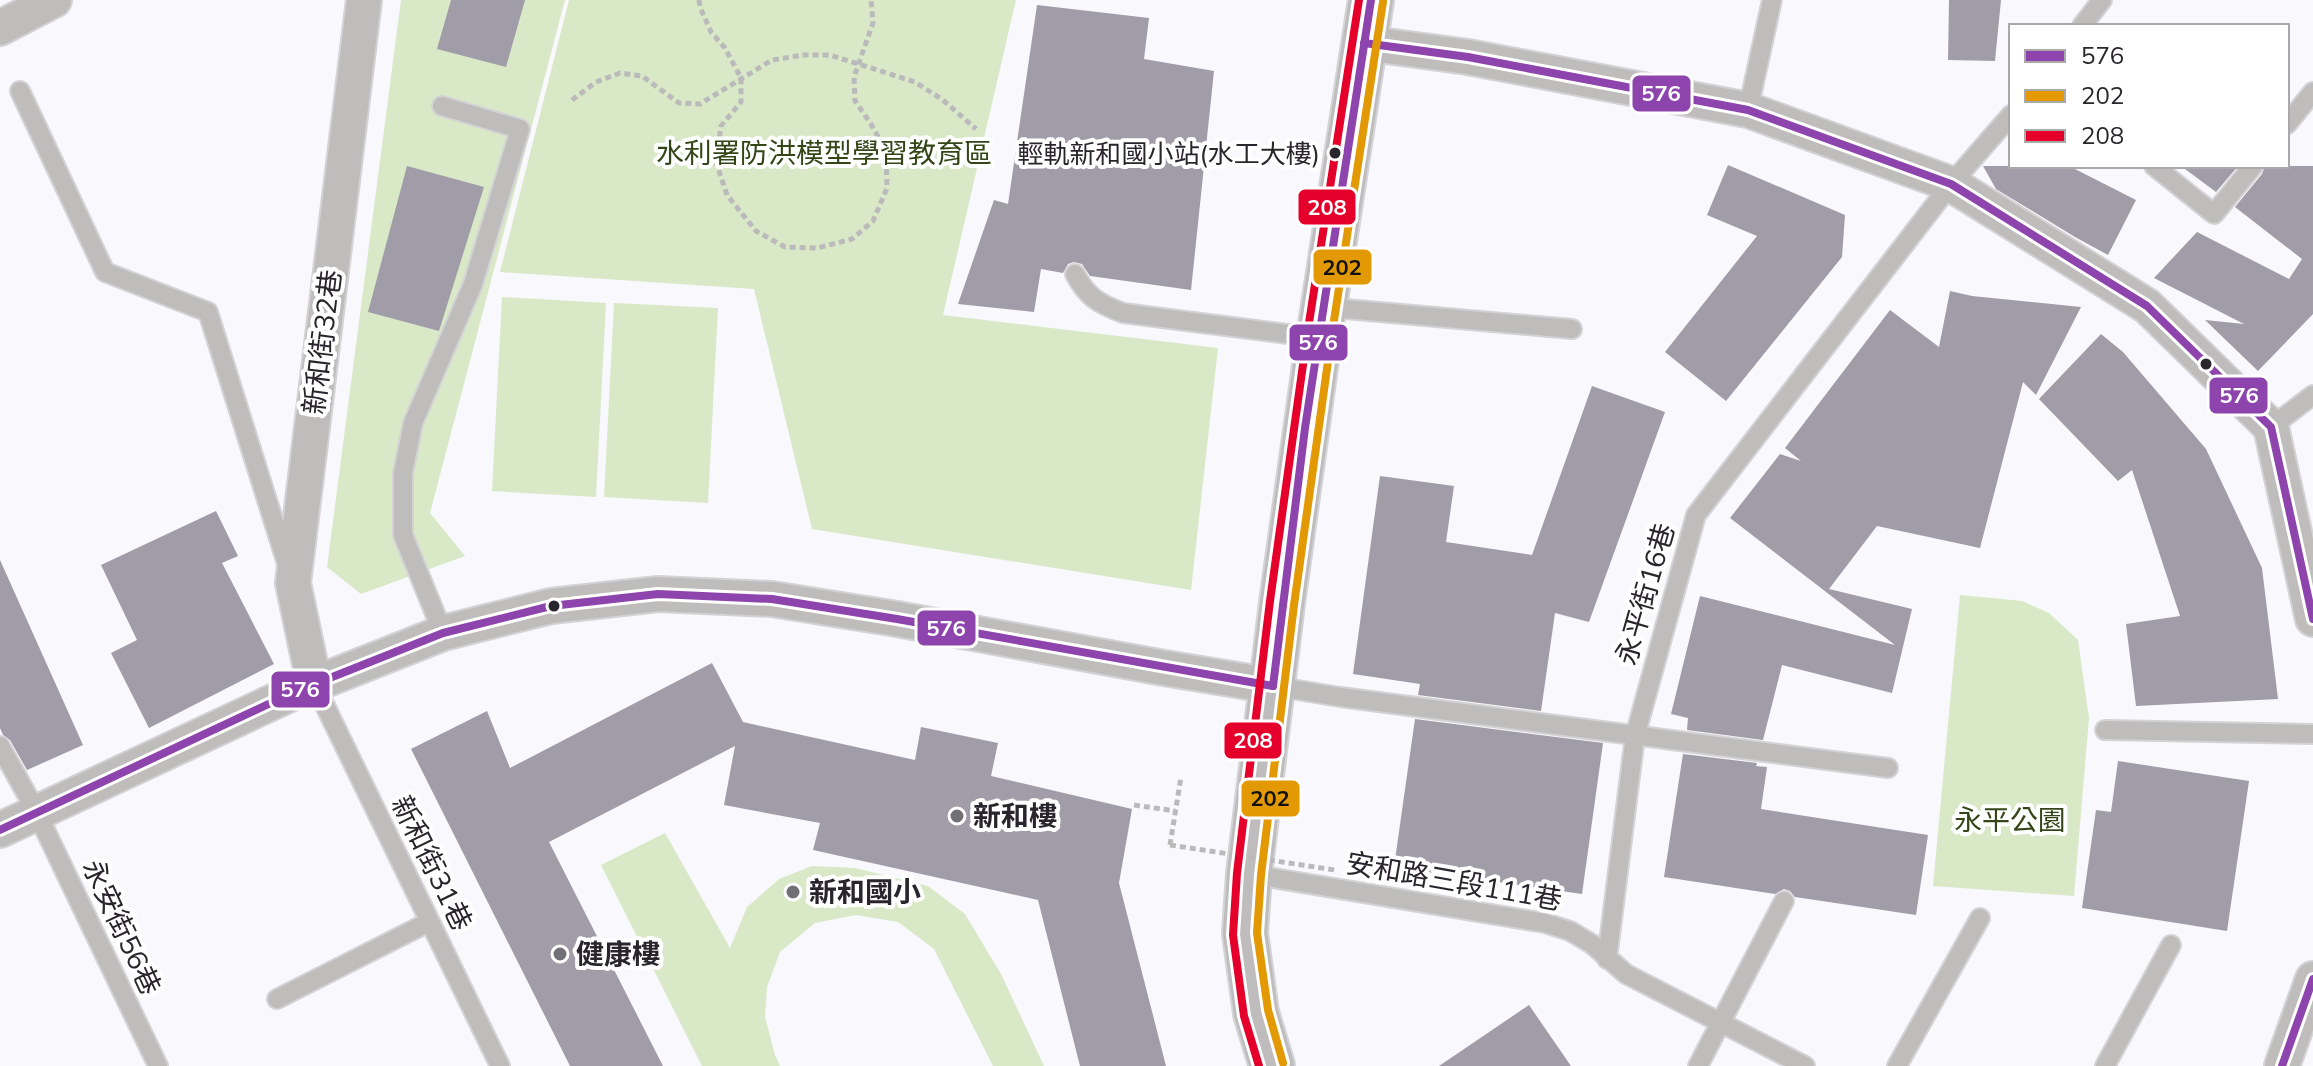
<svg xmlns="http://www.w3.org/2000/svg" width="2313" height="1066" font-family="Mulish,'Noto Sans TC',sans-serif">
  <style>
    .green { fill: #d9e8c7 }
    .building { fill: #a09ca8 }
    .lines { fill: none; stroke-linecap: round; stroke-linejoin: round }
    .lane-casing { stroke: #d3d3d6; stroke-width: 22 }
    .street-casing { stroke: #d3d3d6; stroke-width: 38 }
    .secondary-casing { stroke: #d3d3d6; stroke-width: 48 }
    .path { stroke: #bbbabb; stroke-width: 5; stroke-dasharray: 6 4; stroke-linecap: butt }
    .lane { stroke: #bebdbc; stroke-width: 18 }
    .street { stroke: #bebdbc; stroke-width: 34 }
    .secondary { stroke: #bebcbc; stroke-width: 44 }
    .path-bridge { stroke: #bbbabb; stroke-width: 5; stroke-dasharray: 6 4; stroke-linecap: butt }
    .bus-1-casing { stroke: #fff; stroke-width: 14 }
    .bus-2-casing { stroke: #fff; stroke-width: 14 }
    .bus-3-casing { stroke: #fff; stroke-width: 14 }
    .bus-1 { stroke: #8e44ad; stroke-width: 8 }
    .bus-2 { stroke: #e29904; stroke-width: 8 }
    .bus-3 { stroke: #e4002b; stroke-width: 8 }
    .bus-dot { fill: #28262c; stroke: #fff; stroke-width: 3 }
    .poi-dot { fill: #717075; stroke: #fff; stroke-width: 3 }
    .labels { text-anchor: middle; stroke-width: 8; stroke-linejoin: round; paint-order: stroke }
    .bus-label { font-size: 26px; fill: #28262c; stroke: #fff; text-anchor: end }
    .park-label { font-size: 28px; fill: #344618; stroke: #fff }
    .street-label { font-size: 28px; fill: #28262c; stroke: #fff }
    .poi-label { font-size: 28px; font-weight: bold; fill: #28262c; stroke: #fff; text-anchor: start }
    .line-badge { stroke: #fff; stroke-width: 3 }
    .badge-label { font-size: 22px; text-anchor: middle; font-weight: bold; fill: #fff }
    .pale-badge-label { font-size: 22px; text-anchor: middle; font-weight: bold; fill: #111 }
  </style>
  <rect width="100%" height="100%" fill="#f9f8fc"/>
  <!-- green -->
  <g class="green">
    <polygon points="401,0 565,0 430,513 465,556 361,594 327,567"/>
    <polygon points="569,0 1016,0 943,315 1218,348 1191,590 812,529 754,289 500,272"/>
    <polygon points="502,297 606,303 596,497 492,491"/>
    <polygon points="614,303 718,308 708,503 604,497"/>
    <polygon points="1960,595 2022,601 2049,613 2078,640 2089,718 2074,896 1933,886"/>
    <polygon points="665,833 730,948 747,907 779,879 812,866 855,868 928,886 965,914 1001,974 1044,1066 993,1066 934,949 898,922 856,915 815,923 780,952 767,987 765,1017 775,1055 780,1066 702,1066 601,865"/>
  </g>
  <!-- building -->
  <g class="building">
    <polygon points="451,0 525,0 506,67 437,49"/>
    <polygon points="1949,0 2001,0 1995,61 1948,60"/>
    <polygon points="1037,5 1149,18 1144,59 1214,71 1191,290 1090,276 1082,264 1074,262 1068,264 1063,273 1041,269 1034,312 958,304 994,200 1008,204"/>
    <polygon points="1728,165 1845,215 1842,257 1726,401 1665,352 1757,236 1707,215"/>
    <polygon points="407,166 484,187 439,331 368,312"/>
    <polygon points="1983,166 2069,166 2136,200 2108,255 2075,237 1996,189"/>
    <polygon points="2181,166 2238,166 2216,192"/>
    <polygon points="2265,166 2313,166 2313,314 2258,371 2205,320 2244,324 2154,278 2197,232 2289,279 2302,259 2235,207 2262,174"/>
    <polygon points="1950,291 1972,296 2081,307 2036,395 2023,382 1980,548 1877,526 1829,589 1912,609 1892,693 1782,665 1763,740 1687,730 1688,718 1671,714 1700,596 1895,645 1730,518 1780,454 1801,461 1785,448 1890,310 1939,347"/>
    <polygon points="2101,334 2123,352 2206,449 2262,568 2278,699 2136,706 2126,624 2180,616 2132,470 2118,481 2039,399"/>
    <polygon points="1592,386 1665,412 1589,622 1555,613 1541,711 1418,695 1420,684 1353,674 1380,476 1454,486 1446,542 1532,555"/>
    <polygon points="216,511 238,556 222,563 274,664 149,728 111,653 137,640 101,565"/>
    <polygon points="0,560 83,745 27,770 10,740 3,735 0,728"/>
    <polygon points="712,663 743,722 915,760 921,727 998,743 991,776 1132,809 1119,883 1166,1066 1080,1066 1038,900 813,850 820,823 724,805 735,746 549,842 663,1066 570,1066 411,749 487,711 510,768"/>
    <polygon points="1415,719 1603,743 1582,894 1394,867"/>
    <polygon points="1683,754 1757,763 1756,766 1767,767 1761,809 1928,835 1916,915 1795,897 1790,891 1784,889 1775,894 1664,877"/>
    <polygon points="2118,761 2249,781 2227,931 2082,908 2096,810 2111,812"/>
    <polygon points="1529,1005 1571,1066 1439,1066"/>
  </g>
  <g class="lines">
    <defs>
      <g id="lane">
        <polyline points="2082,26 2102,0"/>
        <polyline points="20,91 105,272 208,312 288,567"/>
        <polyline points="442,106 520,129 473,284 413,423 403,473 403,535 443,633"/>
        <polyline points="1748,110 1772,0"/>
        <polyline points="2287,124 2313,92"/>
        <polyline points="2154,166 2214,214 2253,166"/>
        <path d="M1075,274c12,23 24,30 48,39l196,25"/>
        <polyline points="1323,307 1572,329"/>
        <polyline points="2271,427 2313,395"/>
        <polyline points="314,683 500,1066"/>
        <polyline points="1273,686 1340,697 1888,768"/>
        <polyline points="2105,730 2313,734"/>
        <polyline points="0,746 36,811 158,1066"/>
        <polyline points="1249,874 1545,923 1570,931 1592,944 1626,974 1805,1066"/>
        <polyline points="1607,959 1635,736 1696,515 1951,184 2011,115"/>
        <polyline points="277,999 429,922"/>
        <polyline points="1698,1066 1784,901"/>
        <polyline points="1897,1066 1980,918"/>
        <polyline points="2105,1066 2171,945"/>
      </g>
      <g id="street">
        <polyline points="0,28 54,0"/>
        <polyline points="1364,43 1468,57 1748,110 1951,184 2147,306 2271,427 2313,619"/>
        <polyline points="314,683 293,583 364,0"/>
        <polyline points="0,830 292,693 443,633 551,606 658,594 772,599 897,619 1164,668 1273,686"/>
        <polyline points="2282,1066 2313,979"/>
      </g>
      <polyline id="secondary" points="1272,1066 1256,1013 1245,933 1249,874 1282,603 1319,338 1371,0"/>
    </defs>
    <!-- lane casing -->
    <use href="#lane" class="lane-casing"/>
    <!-- street casing -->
    <use href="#street" class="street-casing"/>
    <!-- secondary casing -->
    <use href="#secondary" class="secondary-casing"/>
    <!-- path -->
    <g class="path">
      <polyline points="699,0 700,7 711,32 725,48 741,78 741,102 721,126 716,162 727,195 756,231 785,247 817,248 852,239 873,221 887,188 886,151 871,124 855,101 854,77 873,23 871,0"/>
      <polyline points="572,100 596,82 620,73 642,76 679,103 700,104 772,60 804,55 830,55 915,82 943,100 976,129"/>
      <polyline points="1134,805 1175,811"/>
      <polyline points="1170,845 1181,777"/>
    </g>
    <!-- lane -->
    <use href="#lane" class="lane"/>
    <!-- street -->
    <use href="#street" class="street"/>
    <!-- secondary -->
    <use href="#secondary" class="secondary"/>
    <!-- path-bridge -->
    <polyline class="path-bridge" points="1170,845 1335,870"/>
    <defs>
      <g id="bus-1">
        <polyline points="1364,43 1468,57 1748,110 1951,184 2147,306 2271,427 2313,619"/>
        <polyline points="1273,686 1305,428 1371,0"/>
        <polyline points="0,830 292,693 443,633 551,606 658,594 772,599 897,619 1273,686"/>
        <polyline points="2282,1066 2313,979"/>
      </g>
      <polyline id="bus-2" points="1283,1063 1268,1010 1257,933 1261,875 1294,605 1331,340 1383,2"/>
      <polyline id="bus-3" points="1259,1066 1244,1016 1233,935 1237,873 1270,601 1307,336 1359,0"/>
    </defs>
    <!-- bus-1 casing -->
    <use href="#bus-1" class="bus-1-casing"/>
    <!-- bus-2 casing -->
    <use href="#bus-2" class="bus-2-casing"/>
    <!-- bus-3 casing -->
    <use href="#bus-3" class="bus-3-casing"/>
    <!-- bus-1 -->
    <use href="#bus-1" class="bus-1"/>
    <!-- bus-2 -->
    <use href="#bus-2" class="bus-2"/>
    <!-- bus-3 -->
    <use href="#bus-3" class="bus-3"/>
  </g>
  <!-- markers -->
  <g class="bus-dot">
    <circle cx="1335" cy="153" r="7"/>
    <circle cx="2206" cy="364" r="7"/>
    <circle cx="554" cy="606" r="7"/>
  </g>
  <g class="poi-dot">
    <circle cx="957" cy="816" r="8"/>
    <circle cx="793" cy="892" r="8"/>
    <circle cx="560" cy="954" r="8"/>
  </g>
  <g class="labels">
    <!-- bus labels -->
    <g class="bus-label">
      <text x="1320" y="163">輕軌新和國小站(水工大樓)</text>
    </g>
    <!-- park labels -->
    <g class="park-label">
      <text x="824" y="163">水利署防洪模型學習教育區</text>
      <text x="2010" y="830">永平公園</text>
    </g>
    <!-- street labels -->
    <g class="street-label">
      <text transform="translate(322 342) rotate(-83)" y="10">新和街32巷</text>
      <text transform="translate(1645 594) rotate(-74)" y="10">永平街16巷</text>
      <text transform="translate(432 863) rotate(64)" y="10">新和街31巷</text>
      <text transform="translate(1454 881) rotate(10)" y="10">安和路三段111巷</text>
      <text transform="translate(122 927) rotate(65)" y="10">永安街56巷</text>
    </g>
    <!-- poi labels -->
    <g class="poi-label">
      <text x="973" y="826">新和樓</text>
      <text x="809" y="902">新和國小</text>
      <text x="576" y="964">健康樓</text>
    </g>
  </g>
  <g class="line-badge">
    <rect x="1631" y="74" width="61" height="39" rx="8" fill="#8e44ad"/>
    <rect x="1297" y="188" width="60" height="38" rx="8" fill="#e4002b"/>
    <rect x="1312" y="248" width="61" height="38" rx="8" fill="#e29904"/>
    <rect x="1288" y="323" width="61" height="39" rx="8" fill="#8e44ad"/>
    <rect x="2208" y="376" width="61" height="39" rx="8" fill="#8e44ad"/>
    <rect x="916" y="609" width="61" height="38" rx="8" fill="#8e44ad"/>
    <rect x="270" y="670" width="61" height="39" rx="8" fill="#8e44ad"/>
    <rect x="1223" y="721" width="60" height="39" rx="8" fill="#e4002b"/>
    <rect x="1240" y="779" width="61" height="39" rx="8" fill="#e29904"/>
  </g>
  <g class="badge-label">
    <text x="1661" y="101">576</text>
    <text x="1327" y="215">208</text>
    <text x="1318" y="350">576</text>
    <text x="2239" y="403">576</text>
    <text x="946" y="636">576</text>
    <text x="300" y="697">576</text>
    <text x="1253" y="748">208</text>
  </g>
  <g class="pale-badge-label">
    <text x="1342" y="275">202</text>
    <text x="1270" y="806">202</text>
  </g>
  <!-- legend -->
  <rect x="2009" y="24" width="280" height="144" fill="#ffffff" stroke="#a9a8ab" stroke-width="2"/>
  <rect x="2025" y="50" width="40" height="12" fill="#8e44ad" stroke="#a9a8ab" stroke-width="2"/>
  <text x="2081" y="64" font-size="24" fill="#28262c">576</text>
  <rect x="2025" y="90" width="40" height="12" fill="#e29904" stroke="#a9a8ab" stroke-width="2"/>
  <text x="2081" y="104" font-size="24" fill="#28262c">202</text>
  <rect x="2025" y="130" width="40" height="12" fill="#e4002b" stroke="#a9a8ab" stroke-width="2"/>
  <text x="2081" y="144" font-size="24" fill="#28262c">208</text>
</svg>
